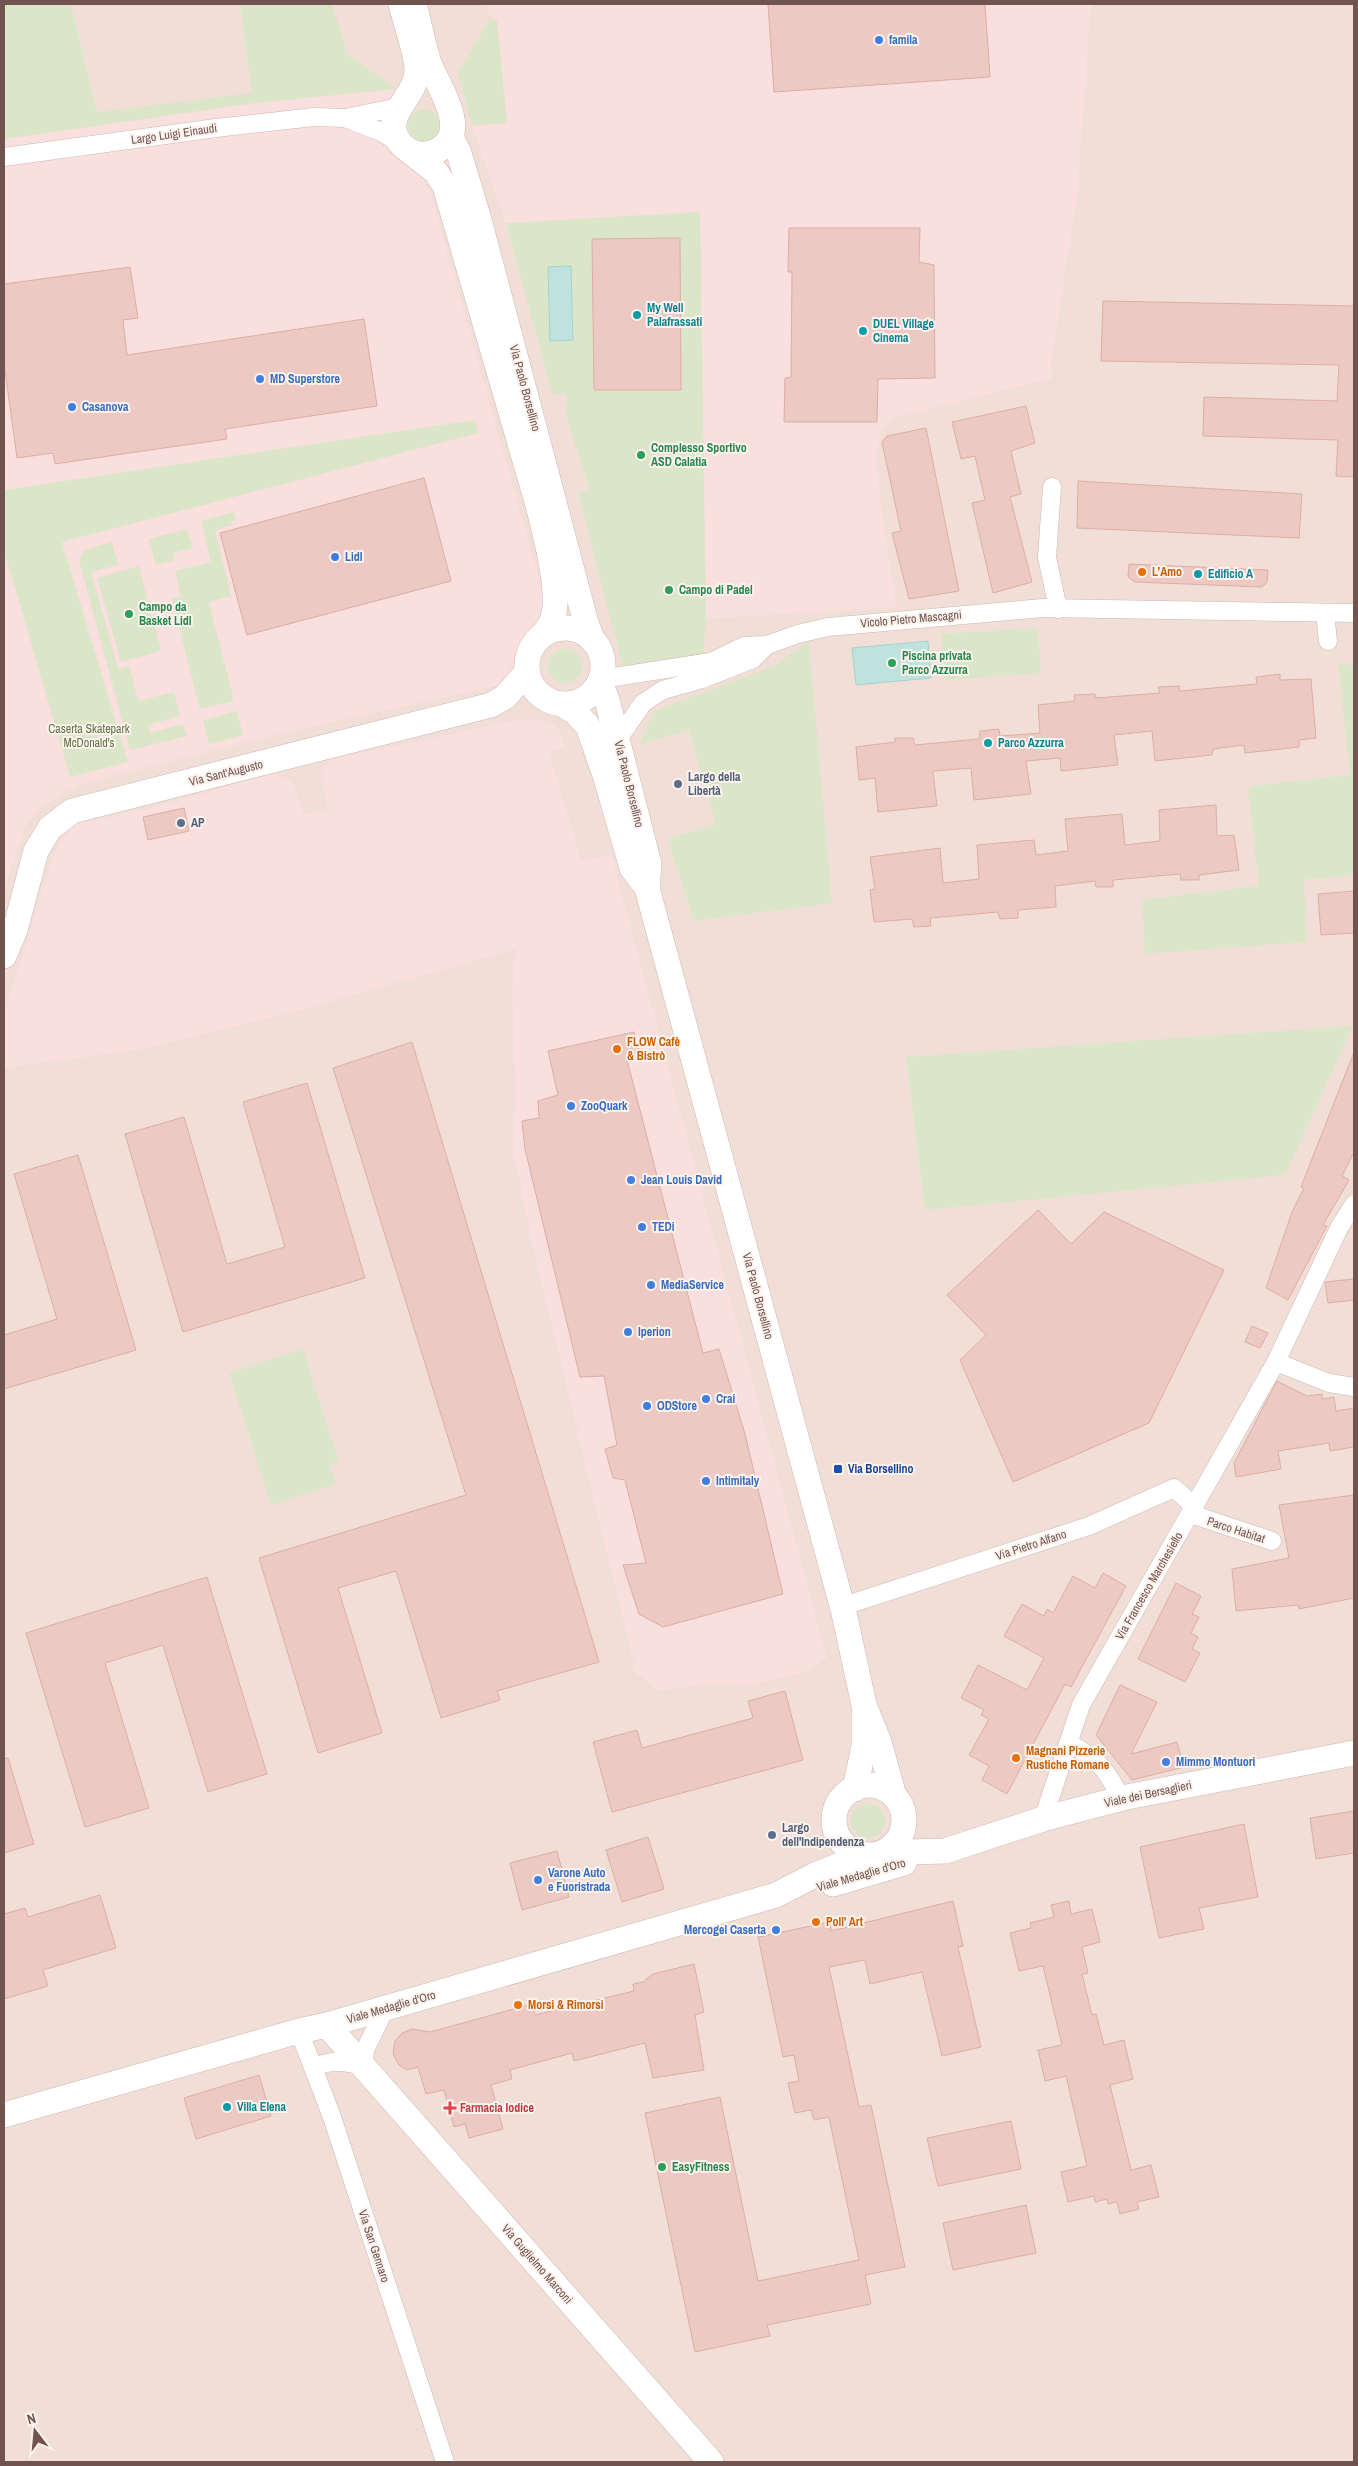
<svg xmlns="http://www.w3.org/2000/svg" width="1358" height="2466" font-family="'Archivo Narrow',sans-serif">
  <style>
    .residential { fill: #f1dfd7 }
    .commercial { fill: #f9dfdd }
    .green { fill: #dbe6c8 }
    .water { fill: #bee2de; stroke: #a6d2cf }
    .building { fill: #ecc9c2; stroke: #ddada5 }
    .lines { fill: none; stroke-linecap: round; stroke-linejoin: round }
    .street-casing { stroke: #cdb7b2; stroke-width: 19 }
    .secondary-casing { stroke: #cfb6b0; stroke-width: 26 }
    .street { stroke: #fff; stroke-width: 18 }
    .secondary { stroke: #fff; stroke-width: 25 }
    .shop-dot { fill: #3f7fe0; stroke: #fdf3ee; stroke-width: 2 }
    .culture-dot { fill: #0f9aa8; stroke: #fdf3ee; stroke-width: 2 }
    .leisure-dot { fill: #2e9e5b; stroke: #fdf3ee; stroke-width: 2 }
    .food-dot { fill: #e8710a; stroke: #fdf3ee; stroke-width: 2 }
    .service-dot { fill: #5c6f8a; stroke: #fdf3ee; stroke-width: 2 }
    .transit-dot { fill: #1a4fb4; stroke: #fdf3ee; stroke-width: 2 }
    .health-dot { fill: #e0444e; stroke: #fdf3ee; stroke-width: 2 }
    .labels { text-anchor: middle; stroke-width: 4; stroke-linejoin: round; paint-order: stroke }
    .shop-label { font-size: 12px; font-weight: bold; fill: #366cbe; stroke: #fdf3ee; text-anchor: start }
    .street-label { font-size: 12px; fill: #71534f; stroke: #fdf3ee }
    .culture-label { font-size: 12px; font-weight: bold; fill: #0d838f; stroke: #fdf3ee; text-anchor: start }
    .leisure-label { font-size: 12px; font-weight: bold; fill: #27864d; stroke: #fdf3ee; text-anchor: start }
    .food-label { font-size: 12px; font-weight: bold; fill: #c56008; stroke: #fdf3ee; text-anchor: start }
    .park-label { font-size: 12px; fill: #607648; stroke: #fdf3ee }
    .service-label { font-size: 12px; font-weight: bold; fill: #4e5e75; stroke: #fdf3ee; text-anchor: start }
    .transit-label { font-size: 12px; font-weight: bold; fill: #164399; stroke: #fdf3ee; text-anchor: start }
    .health-label { font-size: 12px; font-weight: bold; fill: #be3a42; stroke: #fdf3ee; text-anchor: start }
  </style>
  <rect width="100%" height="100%" fill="#faefe8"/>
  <!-- residential -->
  <rect class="residential" x="4" y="4" width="1350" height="2458"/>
  <!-- commercial -->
  <g class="commercial">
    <polygon points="487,4 1091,4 1077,198 1051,362 1052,378 895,418 881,431 875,456 883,522 897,607 706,619 700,212 506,223 472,126 458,74 490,18"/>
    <polygon points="397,89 386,106 386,151 418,173 429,188 538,576 545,604 535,624 519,643 511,672 500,685 296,730 84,783 59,795 38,810 24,829 4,889 4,139 255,103"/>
    <polygon points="521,719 542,720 555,726 560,732 564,748 549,752 581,861 611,855 827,1659 801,1673 751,1685 715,1683 658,1691 636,1673 533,1247 513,1150 516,1093 512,988 516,949 286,1014 142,1049 4,1068 4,1015 54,855 60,842 78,823 130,813 274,774 290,780 294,787 304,815 328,808 320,777 329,760"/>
  </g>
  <!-- green -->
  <g class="green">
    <polygon points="4,4 71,4 97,112 252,93 240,4 332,4 348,55 397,89 255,103 4,139"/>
    <polygon points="490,18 497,21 507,123 472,126 458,74"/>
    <circle cx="424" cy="125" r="16"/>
    <polygon points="700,212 706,619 703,657 623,668 578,492 590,491 567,420 566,394 552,394 506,223"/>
    <polygon points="475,420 478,433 62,542 128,762 70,777 4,550 4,490"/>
    <polygon points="234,512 236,520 231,522 232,525 215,530 231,596 209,602 234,701 200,709 172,599 181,596 175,571 211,562 201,521"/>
    <polygon points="187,529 193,548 173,553 175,560 156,565 149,539"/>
    <polygon points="112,542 118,565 91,572 118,669 129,666 138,701 174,692 180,716 148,725 150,733 183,724 187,736 130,750 79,560 84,550"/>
    <polygon points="139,566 161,651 121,662 97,578"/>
    <polygon points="1038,628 1041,673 945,680 942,634"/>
    <polygon points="809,641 832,903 694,921 667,839 716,824 689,730 640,744 654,711 774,666"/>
    <circle cx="565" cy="666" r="17"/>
    <polygon points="1338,663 1354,665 1354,876 1304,879 1307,942 1145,954 1142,900 1259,886 1248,790 1251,786 1350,775"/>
    <polygon points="237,711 243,735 209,744 203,720"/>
    <polygon points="1353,1026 1285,1175 925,1210 906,1057"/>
    <polygon points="303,1349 339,1462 330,1465 336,1484 271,1505 229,1373"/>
    <circle cx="868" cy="1821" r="17"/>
  </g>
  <!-- water -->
  <g class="water">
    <polygon points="571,266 573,340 550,341 548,267"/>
    <polygon points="928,641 931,678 856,685 852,648"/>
  </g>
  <!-- building -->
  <g class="building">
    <polygon points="768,4 985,4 990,77 774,92"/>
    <polygon points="789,228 920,228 919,262 934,265 935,378 878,379 877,422 784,422 785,378 791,377 792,272 788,272"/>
    <polygon points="680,238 681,390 594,390 592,239"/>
    <polygon points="130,267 138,318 123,320 127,355 364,319 377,406 225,429 227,439 136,452 55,464 53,453 17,458 4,363 4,284"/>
    <polygon points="1103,301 1354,306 1354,477 1336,476 1338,440 1203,436 1204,397 1337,401 1339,365 1101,361"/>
    <polygon points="1026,406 1035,443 1011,451 1021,494 1010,497 1032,582 993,593 972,503 985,500 975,456 961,459 952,422"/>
    <polygon points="926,428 959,591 909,599 892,533 901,531 882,442 887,436"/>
    <polygon points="424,478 451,581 247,635 220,533"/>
    <polygon points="1078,481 1302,494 1299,538 1077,528"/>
    <polygon points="1129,564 1268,570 1267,582 1262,587 1135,582 1128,577"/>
    <polygon points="1280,674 1280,680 1311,679 1316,738 1299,740 1299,747 1245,753 1244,745 1213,749 1212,755 1155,761 1152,731 1114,735 1118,765 1061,771 1060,758 1026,761 1031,794 974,800 971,768 933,771 937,806 878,812 875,778 859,780 856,747 895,742 895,738 913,738 915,745 979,739 980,731 999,729 1000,736 1040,733 1038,705 1075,701 1074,695 1095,694 1096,698 1160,693 1158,687 1179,686 1180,691 1257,684 1256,677"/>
    <polygon points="1216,805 1217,836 1234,835 1239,870 1199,875 1199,880 1181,880 1180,874 1113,880 1113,887 1096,887 1095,881 1055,886 1056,907 1018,910 1018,918 1000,919 998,912 930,918 931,926 914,927 912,919 874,922 870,890 875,889 870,857 940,848 943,883 979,879 977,845 1034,840 1036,855 1068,851 1065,819 1122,814 1125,845 1160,841 1159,810"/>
    <polygon points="184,808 189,831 148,840 143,817"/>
    <polygon points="1354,891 1354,933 1321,935 1318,894"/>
    <polygon points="634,1032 641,1057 627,1060 703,1353 719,1349 745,1434 783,1594 663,1627 639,1614 623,1565 646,1563 625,1480 613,1478 605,1449 617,1445 604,1376 580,1377 525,1149 522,1121 539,1118 538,1101 558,1095 548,1051"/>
    <polygon points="412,1042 599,1662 497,1691 500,1700 441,1718 396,1571 338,1588 382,1733 318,1753 259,1558 466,1495 333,1068"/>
    <polygon points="1354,1052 1354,1152 1342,1176 1349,1180 1323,1225 1327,1226 1288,1300 1266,1288 1292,1212 1304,1188 1301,1187"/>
    <polygon points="307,1083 365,1278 183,1332 125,1134 184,1117 227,1264 285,1247 243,1102"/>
    <polygon points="78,1155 136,1350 4,1389 4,1335 57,1319 14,1174"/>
    <polygon points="1038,1210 1071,1244 1104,1212 1224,1270 1149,1423 1013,1482 960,1360 986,1335 947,1295"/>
    <polygon points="1354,1279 1354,1300 1328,1303 1325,1282"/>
    <polygon points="1252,1326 1268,1333 1260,1348 1245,1342"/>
    <polygon points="1277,1381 1307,1396 1322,1394 1322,1399 1334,1397 1336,1411 1354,1408 1354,1447 1330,1451 1329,1443 1278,1451 1281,1469 1236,1477 1234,1463"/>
    <polygon points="1354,1495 1354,1598 1299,1609 1298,1605 1236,1611 1232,1569 1289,1558 1279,1505"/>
    <polygon points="1103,1573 1126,1586 1071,1687 1065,1684 1007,1794 982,1780 989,1766 969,1755 989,1719 981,1715 984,1710 961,1698 978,1665 1027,1690 1044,1658 1004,1636 1022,1604 1044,1616 1047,1609 1053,1613 1073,1576 1095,1588"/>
    <polygon points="207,1577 267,1774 208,1792 163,1645 105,1663 149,1808 85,1827 26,1633"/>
    <polygon points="1176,1583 1201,1596 1192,1614 1199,1617 1191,1633 1198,1637 1192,1649 1200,1653 1185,1682 1138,1659"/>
    <polygon points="1120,1685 1157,1702 1131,1754 1177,1742 1184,1767 1132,1780 1096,1735"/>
    <polygon points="785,1691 803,1760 612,1812 593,1742 637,1730 642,1748 753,1718 748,1701"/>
    <polygon points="8,1758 34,1844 4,1853 4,1759"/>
    <polygon points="1354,1811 1354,1853 1316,1859 1310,1818"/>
    <polygon points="1244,1824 1258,1897 1199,1908 1204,1929 1159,1938 1140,1847"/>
    <polygon points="648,1837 664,1889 622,1902 606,1850"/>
    <polygon points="557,1851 569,1897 522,1910 510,1863"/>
    <polygon points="100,1895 116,1948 43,1970 48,1986 4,1999 4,1914 25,1908 28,1917"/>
    <polygon points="953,1901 963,1946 958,1947 981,2047 942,2056 922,1972 870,1984 865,1960 829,1967 859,2107 871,2105 905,2267 865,2275 871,2304 767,2325 770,2336 695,2352 645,2113 720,2097 758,2281 859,2260 829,2117 814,2120 811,2110 795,2113 788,2083 799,2081 794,2055 783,2057 758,1937 830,1922 831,1931"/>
    <polygon points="1069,1901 1071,1914 1092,1909 1100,1942 1082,1947 1088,1973 1082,1974 1092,2015 1096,2014 1104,2045 1124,2040 1133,2079 1110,2085 1131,2170 1151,2165 1159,2197 1137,2202 1139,2209 1120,2214 1117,2202 1108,2204 1107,2199 1095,2202 1094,2196 1068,2202 1061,2172 1087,2166 1066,2076 1045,2081 1038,2050 1062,2045 1043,1966 1019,1971 1010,1933 1031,1928 1030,1923 1054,1917 1051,1905"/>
    <polygon points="694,1964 704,2012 695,2015 704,2070 653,2078 645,2043 574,2061 572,2053 510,2070 512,2079 491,2085 503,2129 469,2138 465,2124 454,2127 444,2090 426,2094 418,2067 407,2070 399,2065 393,2054 395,2041 402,2033 412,2029 430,2032 532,2004 535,2015 634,1991 633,1984 643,1982 653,1974"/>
    <polygon points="259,2075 271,2116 196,2139 184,2098"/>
    <polygon points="1011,2121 1021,2169 938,2186 927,2138"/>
    <polygon points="1026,2205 1036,2253 953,2270 943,2223"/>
  </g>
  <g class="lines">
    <defs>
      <g id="street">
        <polyline points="345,118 381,132 401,144"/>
        <polyline points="4,157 216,128 314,117 345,118 399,107"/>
        <polyline points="1052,487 1047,557 1058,609"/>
        <polyline points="1325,613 1328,641"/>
        <polyline points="601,679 711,662 744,646 767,645 798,634 828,627 1043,608 1354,613"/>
        <polyline points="618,739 643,703 663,690 702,679 753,659 767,645"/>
        <polyline points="1276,1362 1329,1383 1354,1387"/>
        <polyline points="1191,1514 1272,1541"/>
        <polyline points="856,1602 1089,1526 1174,1488 1195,1507"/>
        <path d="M1070,1744c27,14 38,27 51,55"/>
        <polyline points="1043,1819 1081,1705 1276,1362 1339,1228 1354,1204"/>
        <polyline points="299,2031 332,2117 445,2462"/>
        <path d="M313,2067c18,-7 32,-6 50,-1l2,-16 20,-41"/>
      </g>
      <g id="secondary">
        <path d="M401,4c4,17 16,50 16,66 0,28 -38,45 -17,73 4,5 12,10 19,11 9,1 18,-2 25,-8 23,-20 -6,-60 -15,-83 -6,-19 -10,-40 -15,-59"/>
        <polyline points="451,137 459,153 478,216 586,623 593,641"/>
        <path d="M409,151l27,21 9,14 93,319c7,28 23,86 15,113 -2,6 -6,12 -10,17"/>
        <circle cx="565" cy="666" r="38"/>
        <polyline points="600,682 607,700 649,864 647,888 844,1613 864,1705 879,1742 894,1796"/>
        <polyline points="562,704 575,712 588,726 606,778 632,868 647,888"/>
        <polyline points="4,956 15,930 36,851 50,828 72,811 491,705 505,697 527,672"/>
        <circle cx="869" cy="1820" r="35"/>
        <polyline points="855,1789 864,1746 864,1715"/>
        <polyline points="890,1848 909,1852 945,1851 1043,1819 1127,1797 1354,1753"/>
        <polyline points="833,1884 904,1863"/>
        <polyline points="327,2025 711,2462"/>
        <polyline points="4,2115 299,2031 327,2025 776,1895 815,1875 866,1855"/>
      </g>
    </defs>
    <!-- street casing -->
    <use href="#street" class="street-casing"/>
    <!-- secondary casing -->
    <use href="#secondary" class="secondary-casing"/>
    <!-- street -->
    <use href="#street" class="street"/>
    <!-- secondary -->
    <use href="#secondary" class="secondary"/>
  </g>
  <!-- markers -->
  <g class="shop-dot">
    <circle cx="879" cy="40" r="5"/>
    <circle cx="260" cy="379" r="5"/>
    <circle cx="72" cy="407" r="5"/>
    <circle cx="335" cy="557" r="5"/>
    <circle cx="571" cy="1106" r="5"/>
    <circle cx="631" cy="1180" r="5"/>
    <circle cx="642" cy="1227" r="5"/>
    <circle cx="651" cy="1285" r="5"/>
    <circle cx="628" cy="1332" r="5"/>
    <circle cx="706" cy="1399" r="5"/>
    <circle cx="647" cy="1406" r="5"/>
    <circle cx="706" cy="1481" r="5"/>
    <circle cx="1166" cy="1762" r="5"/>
    <circle cx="538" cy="1880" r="5"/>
    <circle cx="776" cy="1930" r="5"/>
  </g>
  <g class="culture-dot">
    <circle cx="637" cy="315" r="5"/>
    <circle cx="863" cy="331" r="5"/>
    <circle cx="1198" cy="574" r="5"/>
    <circle cx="988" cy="743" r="5"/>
    <circle cx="227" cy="2107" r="5"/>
  </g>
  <g class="leisure-dot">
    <circle cx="641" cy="455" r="5"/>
    <circle cx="669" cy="590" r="5"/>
    <circle cx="129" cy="614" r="5"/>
    <circle cx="892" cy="663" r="5"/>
    <circle cx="662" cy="2167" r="5"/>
  </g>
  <g class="food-dot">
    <circle cx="1142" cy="572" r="5"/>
    <circle cx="617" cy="1049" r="5"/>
    <circle cx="1016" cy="1758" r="5"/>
    <circle cx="816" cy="1922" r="5"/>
    <circle cx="518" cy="2005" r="5"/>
  </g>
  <g class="service-dot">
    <circle cx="678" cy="784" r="5"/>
    <circle cx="181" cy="823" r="5"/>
    <circle cx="772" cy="1835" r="5"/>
  </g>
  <rect class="transit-dot" x="833" y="1464" width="10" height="10" rx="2.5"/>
  <path class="health-dot" d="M447.5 2100.5h5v5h5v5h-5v5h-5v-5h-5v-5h5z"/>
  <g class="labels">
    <!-- shop labels -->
    <g class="shop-label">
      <text x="889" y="44">famila</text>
      <text x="270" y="383">MD Superstore</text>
      <text x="82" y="411">Casanova</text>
      <text x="345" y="561">Lidl</text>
      <text x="581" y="1110">ZooQuark</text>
      <text x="641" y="1184">Jean Louis David</text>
      <text x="652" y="1231">TEDi</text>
      <text x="661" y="1289">MediaService</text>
      <text x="638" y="1336">Iperion</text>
      <text x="716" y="1403">Crai</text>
      <text x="657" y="1410">ODStore</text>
      <text x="716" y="1485">Intimitaly</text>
      <text x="1176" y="1766">Mimmo Montuori</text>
      <text x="548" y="1877">Varone Auto<tspan x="548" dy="14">e Fuoristrada</tspan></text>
      <text x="766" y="1934" text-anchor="end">Mercogel Caserta</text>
    </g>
    <!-- street labels -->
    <g class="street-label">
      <text transform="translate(174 134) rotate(-8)" y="4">Largo Luigi Einaudi</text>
      <text transform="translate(525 388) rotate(75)" y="4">Via Paolo Borsellino</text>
      <text transform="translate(911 619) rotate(-5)" y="4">Vicolo Pietro Mascagni</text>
      <text transform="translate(226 773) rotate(-14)" y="4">Via Sant'Augusto</text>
      <text transform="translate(629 784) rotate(76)" y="4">Via Paolo Borsellino</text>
      <text transform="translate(758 1296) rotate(75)" y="4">Via Paolo Borsellino</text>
      <text transform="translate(1236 1530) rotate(18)" y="4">Parco Habitat</text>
      <text transform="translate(1031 1545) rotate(-18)" y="4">Via Pietro Alfano</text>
      <text transform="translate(1149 1586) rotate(-60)" y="4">Via Francesco Marchesiello</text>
      <text transform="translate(1148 1794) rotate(-12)" y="4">Viale dei Bersaglieri</text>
      <text transform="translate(861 1875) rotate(-16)" y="4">Viale Medaglie d'Oro</text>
      <text transform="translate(391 2007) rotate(-16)" y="4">Viale Medaglie d'Oro</text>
      <text transform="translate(374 2246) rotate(72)" y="4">Via San Gennaro</text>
      <text transform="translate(537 2264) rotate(49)" y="4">Via Guglielmo Marconi</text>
    </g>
    <!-- culture labels -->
    <g class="culture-label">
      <text x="647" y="312">My Well<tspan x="647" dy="14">Palafrassati</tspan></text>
      <text x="873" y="328">DUEL Village<tspan x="873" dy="14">Cinema</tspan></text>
      <text x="1208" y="578">Edificio A</text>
      <text x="998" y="747">Parco Azzurra</text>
      <text x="237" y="2111">Villa Elena</text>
    </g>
    <!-- leisure labels -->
    <g class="leisure-label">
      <text x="651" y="452">Complesso Sportivo<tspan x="651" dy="14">ASD Calatia</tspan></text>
      <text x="679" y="594">Campo di Padel</text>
      <text x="139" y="611">Campo da<tspan x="139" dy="14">Basket Lidl</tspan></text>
      <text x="902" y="660">Piscina privata<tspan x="902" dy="14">Parco Azzurra</tspan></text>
      <text x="672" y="2171">EasyFitness</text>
    </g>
    <!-- food labels -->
    <g class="food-label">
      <text x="1152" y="576">L’Amo</text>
      <text x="627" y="1046">FLOW Cafè<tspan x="627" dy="14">&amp; Bistrò</tspan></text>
      <text x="1026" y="1755">Magnani Pizzerie<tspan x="1026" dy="14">Rustiche Romane</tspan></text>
      <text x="826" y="1926">Poll' Art</text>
      <text x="528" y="2009">Morsi &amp; Rimorsi</text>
    </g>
    <!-- park labels -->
    <g class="park-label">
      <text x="89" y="733">Caserta Skatepark<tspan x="89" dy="14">McDonald's</tspan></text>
    </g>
    <!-- service labels -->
    <g class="service-label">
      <text x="688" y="781">Largo della<tspan x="688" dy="14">Libertà</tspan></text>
      <text x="191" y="827">AP</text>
      <text x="782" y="1832">Largo<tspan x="782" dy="14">dell'Indipendenza</tspan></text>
    </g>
    <!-- transit labels -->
    <g class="transit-label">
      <text x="848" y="1473">Via Borsellino</text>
    </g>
    <!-- health labels -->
    <g class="health-label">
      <text x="460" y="2112">Farmacia Iodice</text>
    </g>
  </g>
  <!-- border -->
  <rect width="1358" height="2466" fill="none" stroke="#71534f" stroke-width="10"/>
  <!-- north arrow -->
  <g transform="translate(35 2431) rotate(344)" stroke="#fdf3ee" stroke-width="4" paint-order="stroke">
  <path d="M0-4L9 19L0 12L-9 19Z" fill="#71534f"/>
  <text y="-8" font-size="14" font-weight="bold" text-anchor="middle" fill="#71534f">N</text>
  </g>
</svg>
